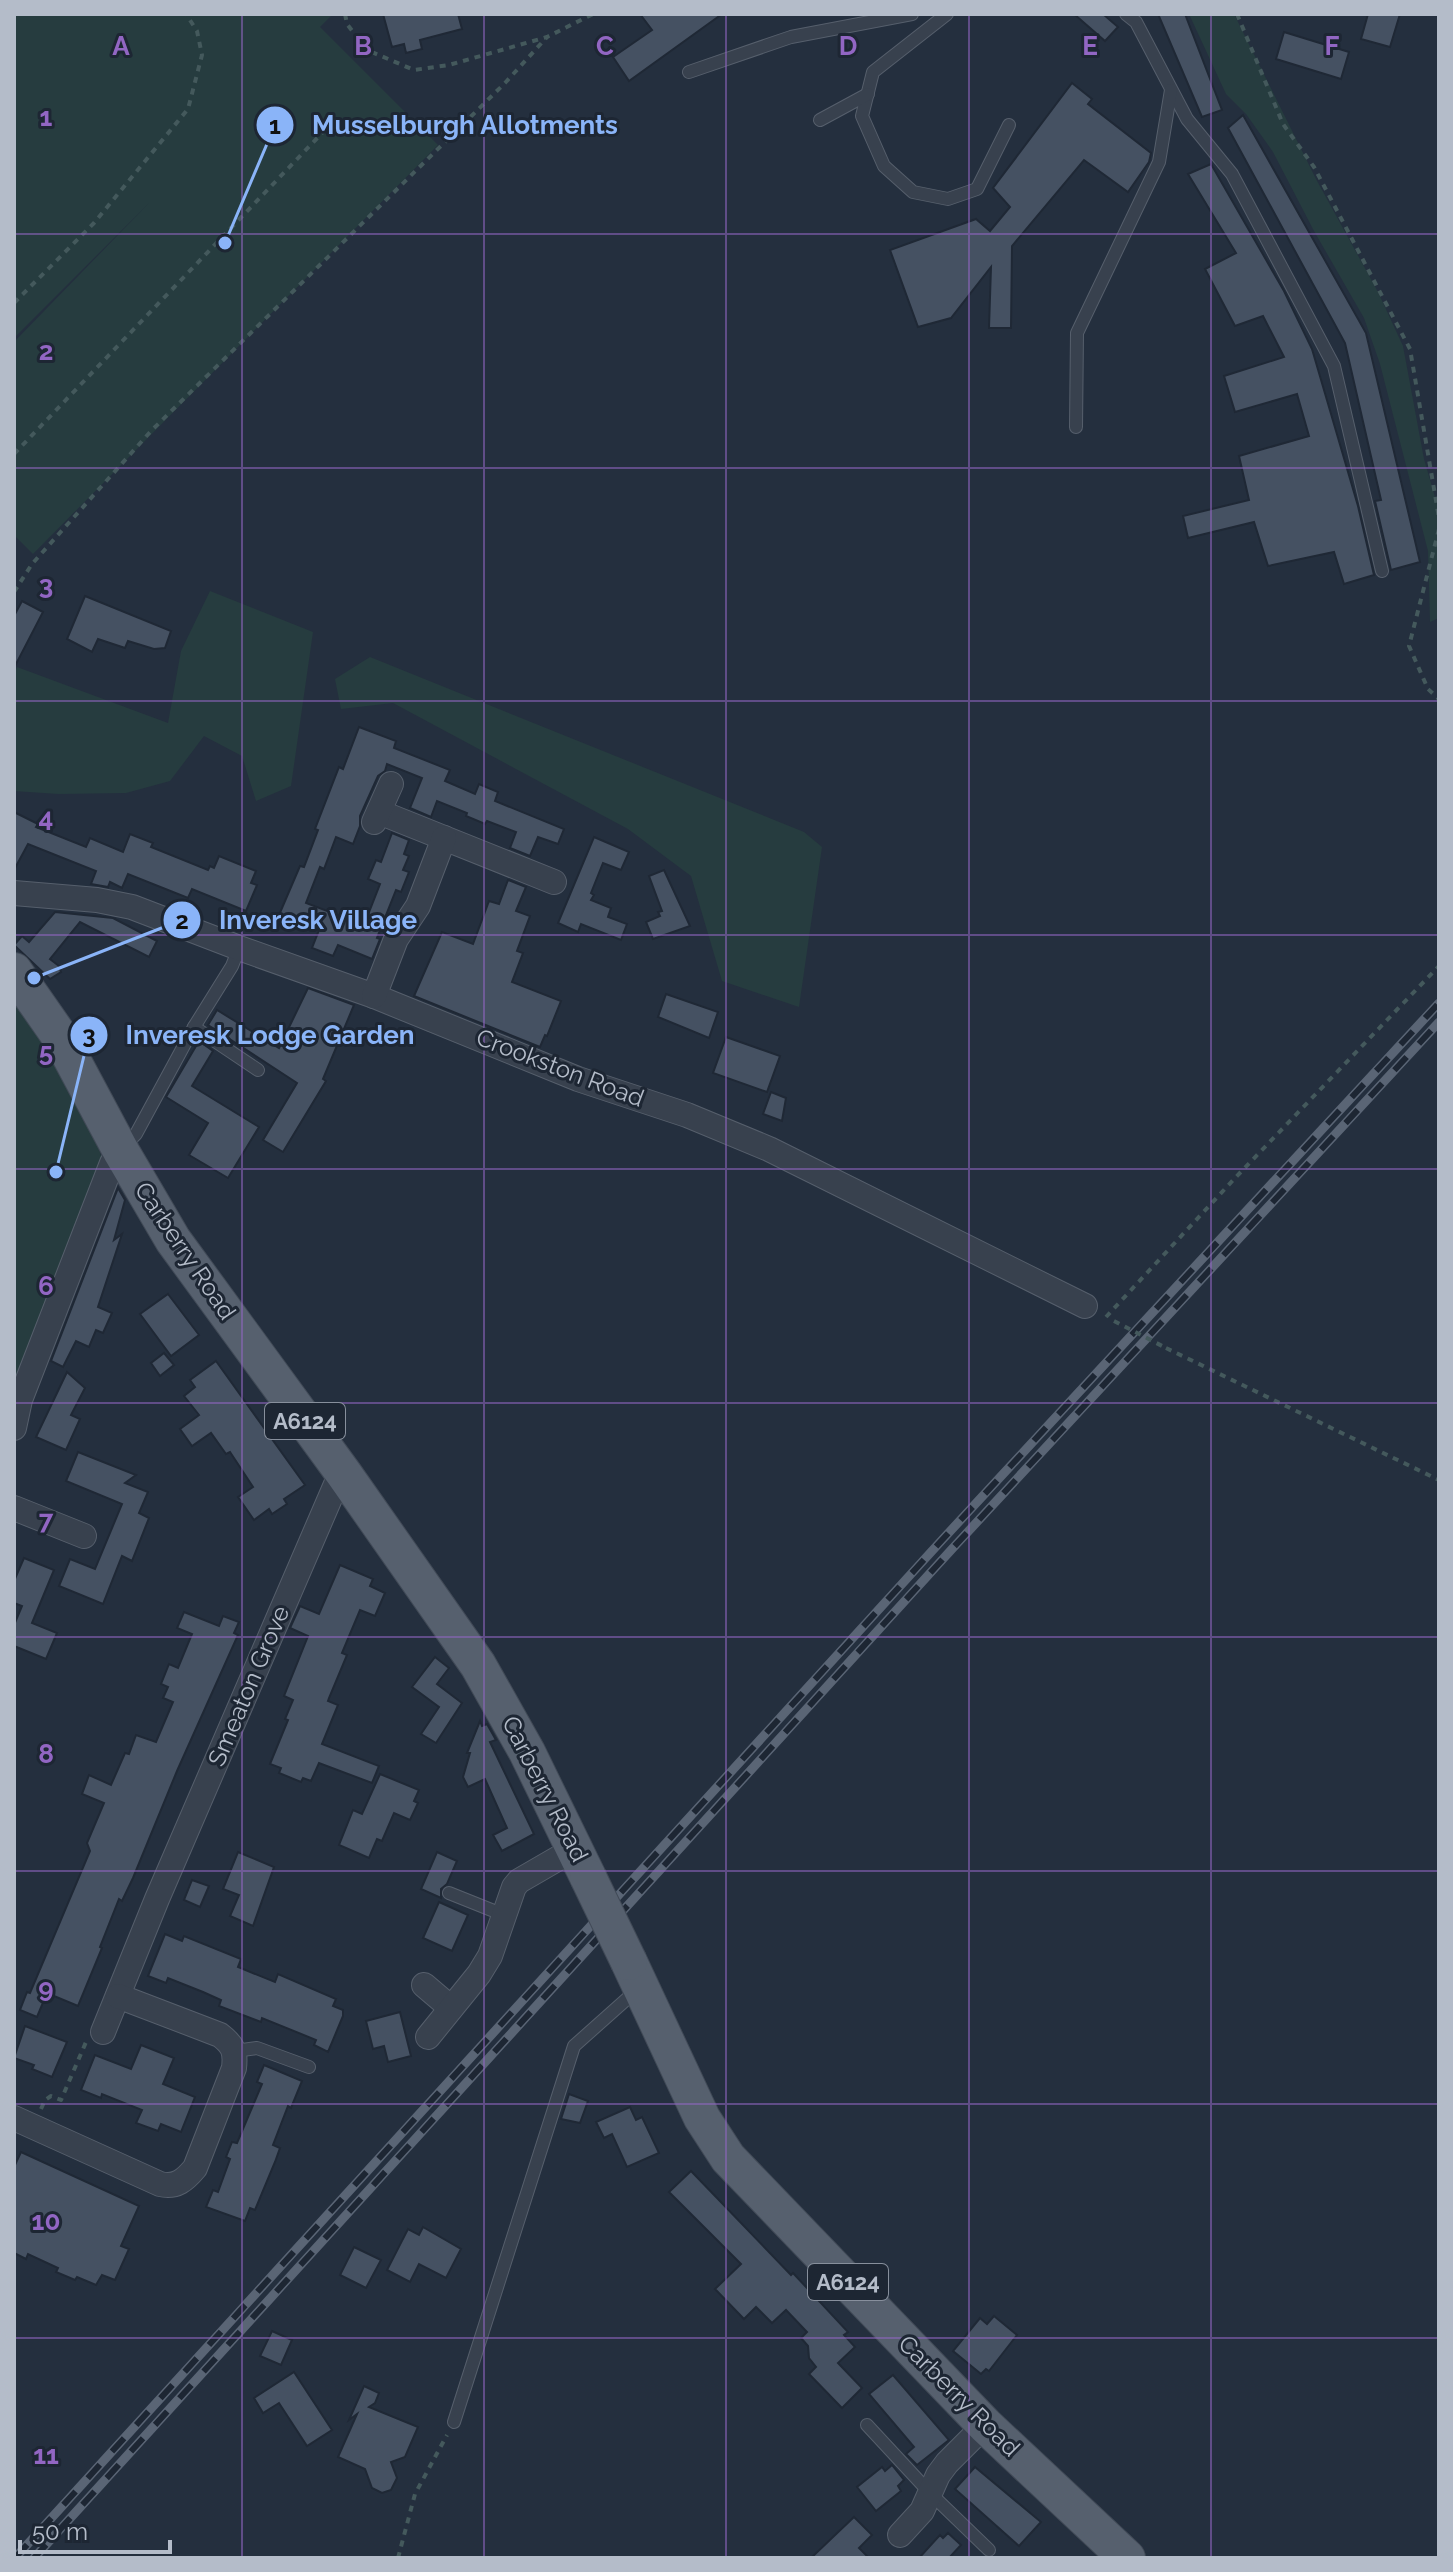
<svg xmlns="http://www.w3.org/2000/svg" width="1453" height="2572" font-family="Raleway,sans-serif">
  <style>
    .green { fill: #263c3f }
    .building { fill: #455162; stroke: #1f2835; stroke-width: 2 }
    .lines { fill: none; stroke-linecap: round; stroke-linejoin: round }
    .lane-casing { stroke: #565f6c; stroke-width: 14 }
    .street-casing { stroke: #565f6c; stroke-width: 26 }
    .primary-casing { stroke: #414a57; stroke-width: 38 }
    .path { stroke: #44595c; stroke-width: 4; stroke-dasharray: 6 6; stroke-linecap: butt }
    .lane { stroke: #38414e; stroke-width: 12 }
    .street { stroke: #38414e; stroke-width: 24 }
    .primary { stroke: #56606e; stroke-width: 36 }
    .rail-casing { stroke: #5a6575; stroke-width: 9 }
    .rail { stroke: #1d2633; stroke-width: 6; stroke-dasharray: 18; stroke-linecap: butt }
    .primary-bridge-casing { stroke: #414a57; stroke-width: 38; stroke-linecap: butt }
    .path-bridge { stroke: #44595c; stroke-width: 4; stroke-dasharray: 6 6; stroke-linecap: butt }
    .primary-bridge { stroke: #56606e; stroke-width: 36 }
    .grid { fill: none; stroke: #9266c3; stroke-width: 2; stroke-opacity: 0.55 }
    .labels { text-anchor: middle; stroke-width: 6; stroke-linejoin: round; paint-order: stroke }
    .shield { fill: #1d2633; stroke: #878f9c; stroke-width: 2 }
    .shield-label { font-size: 22px; font-weight: bold; fill: #b4bcc9 }
    .street-label { font-size: 24px; fill: #b4bcc9; stroke: #1d2633 }
    .grid-label { font-size: 26px; text-anchor: middle; font-weight: bold; fill: #9266c3; stroke: #1d2633; stroke-width: 6; stroke-linejoin: round; paint-order: stroke }
    .leader { fill: none; stroke: #8ab4f8; stroke-width: 3 }
    .callout-dot { fill: #8ab4f8; stroke: #1d2633; stroke-width: 3 }
    .mark-label { font-size: 24px; text-anchor: middle; font-weight: bold; fill: #111 }
    .callout-label { font-size: 26px; text-anchor: middle; font-weight: bold; fill: #8ab4f8; stroke: #1d2633; stroke-width: 6; stroke-linejoin: round; paint-order: stroke }
  </style>
  <rect width="100%" height="100%" fill="#242f3e"/>
  <!-- green -->
  <g class="green">
    <polygon points="14,14 333,14 320,27 438,145 33,554 14,535 14,342 150,202 14,338"/>
    <polygon points="1189,14 1234,14 1316,179 1378,292 1403,346 1424,459 1439,511 1439,618 1430,622 1428,551 1380,364 1364,318 1314,231 1273,152 1246,114 1226,94"/>
    <polygon points="210,591 313,632 291,786 256,801 242,756 204,736 170,781 126,793 59,794 14,791 14,674 17,667 168,723 181,651"/>
    <polygon points="370,657 804,832 822,847 799,1007 722,981 691,876 628,829 393,703 341,709 335,679"/>
    <polygon points="14,998 30,1017 98,1143 102,1161 14,1383"/>
  </g>
  <!-- building -->
  <g class="building">
    <polygon points="383,14 458,14 462,29 420,40 422,49 406,53 404,44 392,47"/>
    <polygon points="640,14 722,14 629,81 613,57 652,30"/>
    <polygon points="1074,14 1103,14 1118,27 1105,41"/>
    <polygon points="1158,14 1185,14 1222,110 1202,117"/>
    <polygon points="1368,14 1400,14 1390,47 1361,39"/>
    <polygon points="1284,32 1349,52 1341,79 1276,59"/>
    <polygon points="1072,83 1092,99 1088,104 1151,153 1149,162 1128,192 1084,160 1012,246 1011,328 989,328 991,267 951,318 918,327 890,250 976,219 990,231 1010,207 993,188"/>
    <polygon points="1243,115 1366,333 1420,562 1391,570 1375,501 1381,500 1345,343 1228,128"/>
    <polygon points="1211,164 1284,291 1312,349 1358,506 1374,575 1344,584 1334,552 1268,566 1254,522 1188,538 1183,516 1249,500 1239,456 1309,436 1297,394 1235,412 1224,376 1284,357 1263,316 1235,326 1205,269 1236,253 1188,174"/>
    <polygon points="85,596 171,631 165,648 154,649 128,641 125,648 98,639 92,652 67,639"/>
    <polygon points="22,601 43,612 14,668 14,616"/>
    <polygon points="359,727 396,741 394,748 450,770 445,781 475,794 479,784 498,792 495,801 564,829 558,844 538,837 530,856 510,848 516,832 487,821 485,824 466,816 467,813 437,801 431,817 410,808 422,778 387,764 385,771 378,776 360,816 360,826 353,844 336,837 324,869 320,867 306,903 364,925 380,884 368,879 376,860 381,862 392,833 409,840 404,854 409,856 403,870 409,872 401,892 396,890 377,938 380,939 372,959 338,945 333,956 312,948 319,930 279,915 300,866 304,867 318,830 315,829 339,767 343,769"/>
    <polygon points="14,812 38,824 36,827 86,847 90,838 123,852 130,834 153,843 151,847 208,870 210,866 214,868 219,856 256,871 251,883 257,885 246,911 192,889 188,898 128,874 122,888 110,882 108,887 91,884 96,871 28,844 14,870"/>
    <polygon points="594,837 629,852 621,870 603,863 591,893 594,895 591,900 611,908 608,917 627,924 621,940 581,924 578,932 558,923"/>
    <polygon points="664,870 690,926 653,939 646,922 660,916 658,912 662,911 649,876"/>
    <polygon points="508,880 526,887 516,911 530,916 517,951 523,953 512,982 561,1001 547,1036 545,1035 540,1047 414,996 442,932 473,944 489,901 499,904"/>
    <polygon points="55,912 113,918 157,941 149,957 80,922 50,959 59,966 61,972 50,979 14,945 22,936 29,942"/>
    <polygon points="308,988 354,1005 323,1079 326,1081 283,1152 263,1140 297,1083 208,1025 217,1010 279,1048"/>
    <polygon points="666,994 718,1012 709,1038 658,1017"/>
    <polygon points="726,1037 780,1056 767,1092 713,1073"/>
    <polygon points="199,1041 213,1051 192,1086 259,1127 228,1178 189,1155 208,1123 166,1097"/>
    <polygon points="771,1092 786,1098 782,1121 763,1114"/>
    <polygon points="118,1188 125,1200 114,1240 122,1234 98,1307 112,1313 103,1333 96,1330 89,1347 76,1341 63,1367 51,1361"/>
    <polygon points="168,1294 199,1335 171,1356 140,1314"/>
    <polygon points="164,1353 174,1365 160,1376 151,1363"/>
    <polygon points="216,1361 305,1485 284,1499 287,1504 272,1514 269,1509 254,1520 238,1497 253,1487 230,1452 226,1454 211,1433 192,1446 180,1429 199,1415 184,1396 195,1387 190,1380"/>
    <polygon points="67,1372 85,1388 71,1415 80,1419 66,1450 36,1437"/>
    <polygon points="78,1452 136,1475 125,1483 148,1492 139,1513 149,1518 132,1561 122,1556 103,1604 59,1586 70,1559 95,1569 122,1504 66,1481"/>
    <polygon points="24,1558 54,1570 32,1623 57,1633 46,1659 14,1646 14,1625 22,1606 14,1603 14,1581"/>
    <polygon points="340,1565 373,1579 370,1586 385,1593 375,1616 360,1610 342,1653 347,1655 329,1698 328,1701 338,1705 322,1744 379,1766 372,1783 319,1763 311,1781 303,1778 301,1782 279,1773 281,1768 270,1764 288,1720 285,1719 293,1700 284,1696 308,1636 290,1628 300,1606 319,1614"/>
    <polygon points="184,1612 219,1626 223,1616 239,1622 234,1633 238,1635 177,1771 133,1878 122,1901 119,1899 100,1947 102,1948 78,2006 47,1993 37,2017 20,2010 27,1992 30,1993 90,1851 87,1843 104,1803 82,1794 89,1775 111,1785 125,1753 129,1754 136,1735 156,1742 173,1702 163,1698 168,1687 161,1684 169,1664 178,1668 192,1634 177,1628"/>
    <polygon points="435,1657 449,1668 437,1684 462,1703 436,1743 421,1734 439,1707 412,1687"/>
    <polygon points="480,1721 482,1726 487,1724 496,1740 490,1742 534,1834 502,1851 493,1835 507,1828 485,1779 468,1787 463,1777 470,1753 467,1753"/>
    <polygon points="380,1774 419,1790 414,1801 418,1803 410,1820 394,1813 382,1841 377,1839 369,1858 339,1845 353,1810 362,1814"/>
    <polygon points="238,1852 274,1867 253,1926 230,1916 239,1895 223,1889"/>
    <polygon points="437,1852 457,1861 447,1884 441,1889 441,1898 421,1889"/>
    <polygon points="192,1880 209,1886 200,1907 184,1900"/>
    <polygon points="439,1902 468,1915 452,1951 423,1938"/>
    <polygon points="165,1934 182,1941 184,1936 241,1959 238,1967 275,1982 278,1974 336,1999 333,2006 343,2010 343,2016 328,2052 314,2045 316,2040 262,2018 261,2022 219,2006 221,2000 203,1992 168,1978 166,1983 148,1976"/>
    <polygon points="400,2012 411,2056 388,2062 384,2046 373,2049 366,2021"/>
    <polygon points="25,2026 67,2042 52,2077 32,2069 34,2065 14,2058"/>
    <polygon points="141,2045 174,2058 163,2084 195,2097 181,2132 161,2124 158,2131 136,2123 142,2110 102,2094 101,2098 81,2090 95,2055 131,2069"/>
    <polygon points="264,2065 302,2081 291,2108 288,2106 273,2145 280,2148 275,2162 255,2210 250,2208 245,2221 206,2207 213,2190 218,2192 230,2159 226,2157 232,2142 237,2143 262,2084 257,2082"/>
    <polygon points="569,2094 588,2101 580,2123 561,2119"/>
    <polygon points="630,2107 636,2120 642,2117 659,2153 627,2167 612,2134 604,2138 596,2122"/>
    <polygon points="21,2152 139,2206 121,2246 129,2249 115,2280 102,2275 96,2285 77,2277 75,2280 56,2272 58,2268 28,2254 26,2259 14,2253 14,2167"/>
    <polygon points="691,2171 791,2275 793,2273 848,2332 844,2335 855,2347 838,2363 862,2388 842,2408 809,2374 816,2367 809,2358 808,2346 801,2338 807,2332 786,2310 772,2323 756,2307 744,2319 715,2289 741,2264 669,2192"/>
    <polygon points="423,2227 461,2249 446,2278 419,2264 410,2282 387,2270 408,2229 419,2235"/>
    <polygon points="354,2247 381,2260 366,2288 340,2275"/>
    <polygon points="994,2316 1017,2335 989,2371 986,2369 981,2374 953,2351 980,2318 987,2324"/>
    <polygon points="272,2331 292,2340 281,2365 260,2356"/>
    <polygon points="294,2372 332,2430 307,2446 279,2403 263,2413 254,2398"/>
    <polygon points="893,2375 949,2440 917,2465 906,2454 914,2447 869,2394"/>
    <polygon points="364,2386 379,2393 375,2403 369,2407 418,2427 405,2457 391,2462 397,2478 391,2490 382,2493 372,2488 365,2469 338,2457 357,2414 349,2420"/>
    <polygon points="892,2465 904,2480 898,2486 901,2491 876,2511 857,2487 882,2467 885,2471"/>
    <polygon points="975,2467 1041,2522 1019,2546 955,2489"/>
    <polygon points="854,2517 872,2535 859,2548 869,2558 811,2558"/>
    <polygon points="948,2533 961,2545 949,2558 919,2558 940,2535 943,2538"/>
  </g>
  <g class="lines">
    <defs>
      <g id="lane">
        <polyline points="947,14 873,72 862,116 884,166 913,192 948,199 977,189 1009,125"/>
        <polyline points="1126,14 1136,22 1187,119 1232,174 1334,366 1382,571"/>
        <polyline points="689,72 791,37 912,14"/>
        <polyline points="820,120 868,94"/>
        <polyline points="1076,427 1077,333 1159,162 1171,90"/>
        <polyline points="194,1027 258,1070"/>
        <polyline points="124,1146 136,1134 194,1027 232,966 239,948"/>
        <polyline points="449,1893 504,1915"/>
        <polyline points="235,2051 257,2048 309,2067"/>
        <polyline points="454,2422 574,2046 638,1989"/>
        <polyline points="867,2425 931,2494 989,2550"/>
      </g>
      <g id="street">
        <polyline points="379,812 554,882"/>
        <polyline points="374,822 391,784"/>
        <polyline points="14,893 97,900 132,907 239,948 374,996 578,1079 687,1115 769,1149 1085,1306"/>
        <polyline points="374,996 396,939 418,906 444,838"/>
        <polyline points="14,1428 20,1400 112,1163 122,1153"/>
        <polyline points="14,1508 84,1536"/>
        <polyline points="424,1985 451,2008"/>
        <polyline points="103,2032 157,1899 337,1482 344,1474"/>
        <polyline points="428,2037 479,1974 490,1956 514,1887 519,1881 576,1848"/>
        <path d="M14,2118l146,66c16,4 25,-4 35,-16l39,-100c2,-17 -1,-23 -14,-33l-102,-39"/>
        <polyline points="900,2535 922,2511 938,2475 947,2463 985,2425"/>
      </g>
      <g id="primary">
        <polyline points="14,971 60,1037 122,1153 173,1240 344,1474 478,1665 527,1752 588,1877"/>
        <polyline points="629,1962 702,2118 728,2158 985,2425 1127,2558"/>
      </g>
    </defs>
    <!-- lane casing -->
    <use href="#lane" class="lane-casing"/>
    <!-- street casing -->
    <use href="#street" class="street-casing"/>
    <!-- primary casing -->
    <use href="#primary" class="primary-casing"/>
    <!-- path -->
    <g class="path">
      <polyline points="345,14 347,24 367,50 414,70 449,65 547,37 593,14"/>
      <polyline points="1237,14 1283,124 1314,167 1410,349 1439,518"/>
      <polyline points="14,303 94,223 188,109 202,55 197,31 186,14"/>
      <polyline points="14,454 324,131"/>
      <polyline points="1439,529 1409,646 1428,689 1439,699"/>
      <polyline points="14,592 32,564 151,431 505,83 547,37"/>
      <polyline points="1106,1317 1236,1177 1439,966"/>
      <polyline points="1166,1348 1439,1480"/>
      <polyline points="41,2109 45,2100 51,2096 61,2100 86,2042"/>
      <polyline points="398,2558 415,2494 447,2435"/>
    </g>
    <!-- lane -->
    <use href="#lane" class="lane"/>
    <!-- street -->
    <use href="#street" class="street"/>
    <!-- primary -->
    <use href="#primary" class="primary"/>
    <defs>
      <g id="rail">
        <polyline points="15,2558 942,1540 1439,1003"/>
        <polyline points="34,2558 952,1549 1439,1022"/>
      </g>
    </defs>
    <!-- rail casing -->
    <use href="#rail" class="rail-casing"/>
    <!-- rail -->
    <use href="#rail" class="rail"/>
    <defs>
      <polyline id="primary-bridge" points="588,1877 629,1962"/>
    </defs>
    <!-- primary-bridge casing -->
    <use href="#primary-bridge" class="primary-bridge-casing"/>
    <!-- path-bridge -->
    <polyline class="path-bridge" points="1114,1321 1166,1348"/>
    <!-- primary-bridge -->
    <use href="#primary-bridge" class="primary-bridge"/>
  </g>
  <!-- grid -->
  <path class="grid" d="M242,14v2544M484,14v2544M726,14v2544M969,14v2544M1211,14v2544M14,234h1425M14,468h1425M14,701h1425M14,935h1425M14,1169h1425M14,1403h1425M14,1637h1425M14,1871h1425M14,2104h1425M14,2338h1425"/>
  <g class="labels">
    <!-- shield labels -->
    <g class="shield">
      <rect x="265" y="1403" width="80" height="36" rx="6"/>
      <rect x="808" y="2264" width="80" height="36" rx="6"/>
    </g>
    <g class="shield-label">
      <text x="305" y="1429">A6124</text>
      <text x="848" y="2290">A6124</text>
    </g>
    <!-- street labels -->
    <g class="street-label">
      <text transform="translate(560 1068) rotate(21)" y="8">Crookston Road</text>
      <text transform="translate(185 1251) rotate(56)" y="8">Carberry Road</text>
      <text transform="translate(249 1686) rotate(-67)" y="8">Smeaton Grove</text>
      <text transform="translate(545 1789) rotate(63)" y="8">Carberry Road</text>
      <text transform="translate(959 2396) rotate(45)" y="8">Carberry Road</text>
    </g>
  </g>
  <g class="grid-label">
    <text x="121" y="55">A</text>
    <text x="363" y="55">B</text>
    <text x="605" y="55">C</text>
    <text x="848" y="55">D</text>
    <text x="1090" y="55">E</text>
    <text x="1332" y="55">F</text>
    <text x="46" y="126">1</text>
    <text x="46" y="360">2</text>
    <text x="46" y="594">3</text>
    <text x="46" y="827">4</text>
    <text x="46" y="1061">5</text>
    <text x="46" y="1295">6</text>
    <text x="46" y="1529">7</text>
    <text x="46" y="1763">8</text>
    <text x="46" y="1997">9</text>
    <text x="46" y="2230">10</text>
    <text x="46" y="2464">11</text>
  </g>
  <!-- callouts -->
  <path class="leader" d="M225 243L275 125M34 978L182 920M56 1172L89 1035"/>
  <g class="callout-dot">
    <circle cx="225" cy="243" r="8"/>
    <circle cx="34" cy="978" r="8"/>
    <circle cx="56" cy="1172" r="8"/>
    <circle cx="275" cy="125" r="20"/>
    <circle cx="182" cy="920" r="20"/>
    <circle cx="89" cy="1035" r="20"/>
  </g>
  <g class="mark-label">
    <text x="275" y="134">1</text>
    <text x="182" y="929">2</text>
    <text x="89" y="1043">3</text>
  </g>
  <g class="callout-label">
    <text x="465" y="134">Musselburgh Allotments</text>
    <text x="318" y="929">Inveresk Village</text>
    <text x="270" y="1044">Inveresk Lodge Garden</text>
  </g>
  <!-- border -->
  <rect width="1453" height="2572" fill="none" stroke="#b4bcc9" stroke-width="32"/>
  <!-- scale -->
  <path d="M20 2540v12h150v-12" fill="none" stroke="#b4bcc9" stroke-width="4"/>
  <text x="32" y="2540" font-size="24" fill="#b4bcc9" stroke="#1d2633" stroke-width="6" paint-order="stroke">50 m</text>
</svg>
